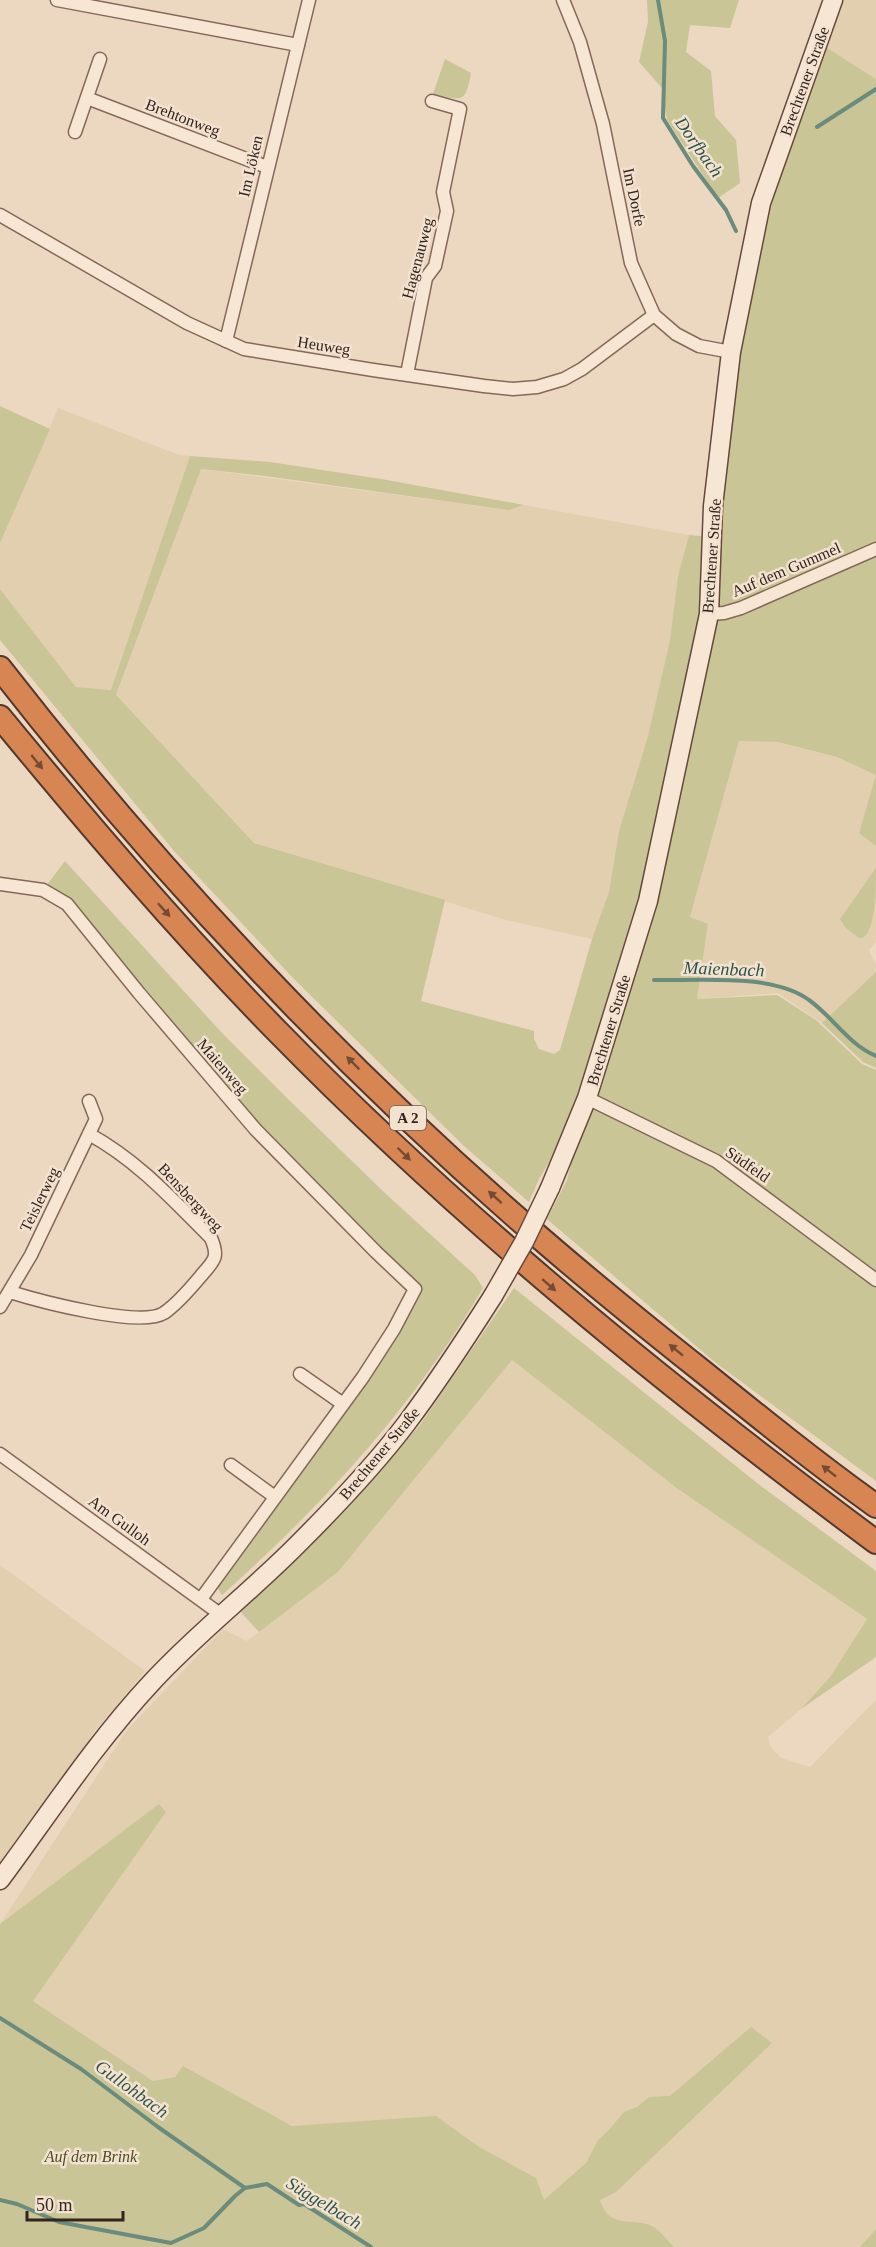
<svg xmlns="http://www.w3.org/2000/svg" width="876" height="2247" font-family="'Times New Roman',serif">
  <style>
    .farmland { fill: #e1cfaf }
    .green { fill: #c9c596 }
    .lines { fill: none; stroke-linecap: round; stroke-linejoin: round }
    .stream { stroke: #6b8b7d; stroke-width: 4 }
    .street-casing { stroke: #846859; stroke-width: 15 }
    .secondary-casing { stroke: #66493d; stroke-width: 21 }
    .highway-casing { stroke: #52382e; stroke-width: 26 }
    .street { stroke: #f7e6d3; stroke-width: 12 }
    .secondary { stroke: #f7e6d3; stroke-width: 18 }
    .highway { stroke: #d88554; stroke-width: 22 }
    .secondary-bridge-casing { stroke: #66493d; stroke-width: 21; stroke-linecap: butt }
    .secondary-bridge { stroke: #f7e6d3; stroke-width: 18 }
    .oneway { fill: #764b33 }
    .labels { text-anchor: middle; stroke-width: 5; stroke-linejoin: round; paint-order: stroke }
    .shield { fill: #f3e2d0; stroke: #6d5d53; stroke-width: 1.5 }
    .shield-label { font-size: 15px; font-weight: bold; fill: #34241d }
    .street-label { font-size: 16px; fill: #34241d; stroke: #f3e2d0 }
    .park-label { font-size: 16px; font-style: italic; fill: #4d5025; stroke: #f3e2d0 }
    .water-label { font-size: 18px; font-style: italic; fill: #2d544a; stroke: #f3e2d0 }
  </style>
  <rect width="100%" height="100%" fill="#ecd7c1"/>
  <!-- farmland -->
  <g class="farmland">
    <polygon points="833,0 876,0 876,79 818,42"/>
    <polygon points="58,408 179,455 190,456 112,690 76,687 0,589 0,543"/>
    <polygon points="201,469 509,510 524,505 689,535 678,576 670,640 648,736 619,831 609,892 592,939 506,920 254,843 116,696"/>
    <polygon points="739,741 778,742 837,757 876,775 860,832 876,846 876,942 869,950 876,965 876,972 822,1023 778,993 697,999 708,925 690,918"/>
    <polygon points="512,1360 678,1489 867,1619 830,1677 801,1709 768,1737 770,1746 781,1758 810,1767 876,1700 876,2229 860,2247 674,2247 652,2225 605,2219 599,2200 616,2191 682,2095 598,2140 586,2163 545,2205 435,2122 292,2126 194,2074 153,2081 32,2000 166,1812 159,1805 0,1924 127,1730 223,1629 247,1641 338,1572"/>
    <polygon points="0,1565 145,1671 94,1732 0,1864"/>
  </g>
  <!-- green -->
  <g class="green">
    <polygon points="647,0 739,0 730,28 690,25 686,52 711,71 715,116 736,140 740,183 718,198 667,120 662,88 639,62 648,22"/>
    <polygon points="818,42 876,79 876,846 859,833 876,775 837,757 778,742 739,741 690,917 708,924 697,999 777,995 816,1020 862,1064 876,1070 876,1277 727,1160 599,1103 713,1164 876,1285 876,1481 716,1363 547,1219 567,1180 586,1100 539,1179 529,1202 464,1146 293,978 174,851 0,640 0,589 76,687 111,690 190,456 270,462 381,479 524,505 509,510 265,476 201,469 116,695 254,843 445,900 421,1001 534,1031 534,1039 539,1049 554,1054 560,1050 592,939 609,892 619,831 648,736 670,640 678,576 689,535 711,537 762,202"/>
    <path d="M445,59l26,14c-6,32 -9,27 -38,21z"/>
    <polygon points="0,406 50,429 0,543"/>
    <path d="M65,861l158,173 65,65 99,96 88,80 8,13c-69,118 -160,217 -261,307l-9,-14 62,-84 140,-208 -159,-159 -176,-212 -37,-28z"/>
    <path d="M876,868c0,17 0,72 -17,70l-13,-10 -6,-9z"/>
    <polygon points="876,972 876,1068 863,1062 822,1023"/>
    <polygon points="514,1288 757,1483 876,1571 876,1657 801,1709 830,1677 867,1619 678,1489 512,1360 338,1572 259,1632 238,1609 328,1526 420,1425"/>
    <path d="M159,1804l7,8 -133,189 120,80 22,-4 8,-11 109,60 144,-10 43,31 57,31 8,22 42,-37 12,-23 10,-9 16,-19 13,-5 12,-10 21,-1 81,-69 21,16 -156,149 -16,8c8,28 28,18 50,25 8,3 18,16 24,22h-674v-323z"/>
    <polygon points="876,2229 876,2247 860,2247"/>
  </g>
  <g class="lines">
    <!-- stream -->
    <g class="stream">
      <polyline points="658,0 665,41 663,118 693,166 726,210 736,231"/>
      <polyline points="817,127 876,89"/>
      <path d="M654,980c44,1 119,-7 155,20 24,17 39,44 67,56"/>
      <polyline points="0,2018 81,2069 158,2127 245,2188"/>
      <polyline points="0,2200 17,2204 59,2222 171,2243 204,2228 235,2196 245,2188 267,2184 299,2205 304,2204 371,2247"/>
    </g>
    <defs>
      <g id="street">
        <polyline points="57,0 298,45"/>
        <polyline points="563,0 580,42 603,124 631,263 654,315 676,334 699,346 731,352"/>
        <polyline points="87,98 267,167"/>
        <polyline points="75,132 100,59"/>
        <polyline points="0,215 187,323 244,349 373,370 484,386 513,389 537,387 564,379 582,369 654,315"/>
        <polyline points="226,341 309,0"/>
        <polyline points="407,374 426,278 435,266 447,211 443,192 460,109 432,101"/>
        <polyline points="709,614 724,613 741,608 876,549"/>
        <polyline points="0,884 43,890 67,904 139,993 256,1130 376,1252 415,1289 394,1329 363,1377 201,1599"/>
        <polyline points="587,1098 716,1161 876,1280"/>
        <path d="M10,1292c29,9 130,36 154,21 13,-9 26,-24 36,-36 13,-16 20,-18 11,-39 -39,-39 -73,-77 -122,-104"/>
        <polyline points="0,1307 31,1255 96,1119 89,1101"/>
        <polyline points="300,1374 343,1404"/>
        <polyline points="0,1454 220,1614"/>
        <polyline points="231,1465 275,1497"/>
      </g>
      <g id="secondary">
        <polyline points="550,1188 587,1098 648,901 709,614 713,506 731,352 761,203 833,0"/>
        <path d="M0,1880c49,-66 95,-137 152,-198 46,-50 100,-91 148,-140 37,-37 74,-76 106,-118 31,-41 59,-84 87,-128"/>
      </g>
      <g id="highway">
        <path d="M0,668c160,206 347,405 546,575 51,44 103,86 156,128 57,46 114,92 174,135"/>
        <path d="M0,717c89,108 179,214 277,314 184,188 388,354 599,511"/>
      </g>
    </defs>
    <!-- street casing -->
    <use href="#street" class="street-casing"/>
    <!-- secondary casing -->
    <use href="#secondary" class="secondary-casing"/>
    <!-- highway casing -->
    <use href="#highway" class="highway-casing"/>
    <!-- street -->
    <use href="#street" class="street"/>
    <!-- secondary -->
    <use href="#secondary" class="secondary"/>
    <!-- highway -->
    <use href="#highway" class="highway"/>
    <defs>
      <polyline id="secondary-bridge" points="493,1296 524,1242 550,1188"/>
    </defs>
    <!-- secondary-bridge casing -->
    <use href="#secondary-bridge" class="secondary-bridge-casing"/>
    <!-- secondary-bridge -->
    <use href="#secondary-bridge" class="secondary-bridge"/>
  </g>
  <!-- one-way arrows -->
  <defs><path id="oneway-solid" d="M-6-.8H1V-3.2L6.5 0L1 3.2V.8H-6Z" transform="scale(1.5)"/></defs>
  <g class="oneway">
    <use href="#oneway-solid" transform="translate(37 762) rotate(51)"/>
    <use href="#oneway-solid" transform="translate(164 910) rotate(48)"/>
    <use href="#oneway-solid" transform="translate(353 1063) rotate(-135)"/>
    <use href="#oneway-solid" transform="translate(404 1154) rotate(44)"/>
    <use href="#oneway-solid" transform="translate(495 1197) rotate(-138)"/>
    <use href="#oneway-solid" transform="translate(549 1285) rotate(41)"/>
    <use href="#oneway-solid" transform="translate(676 1350) rotate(-141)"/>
    <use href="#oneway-solid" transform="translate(829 1471) rotate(-142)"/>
  </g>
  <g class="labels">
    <!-- shield labels -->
    <rect class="shield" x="390" y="1106" width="36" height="24" rx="4.5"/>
    <g class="shield-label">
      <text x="408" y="1123">A 2</text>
    </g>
    <!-- street labels -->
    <g class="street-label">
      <text transform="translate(804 81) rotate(-70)" y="6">Brechtener Straße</text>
      <text transform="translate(183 117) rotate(21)" y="6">Brehtonweg</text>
      <text transform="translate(250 166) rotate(-77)" y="6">Im Löken</text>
      <text transform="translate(635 197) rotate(78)" y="6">Im Dorfe</text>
      <text transform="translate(417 258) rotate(-75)" y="6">Hagenauweg</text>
      <text transform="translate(324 345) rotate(9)" y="6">Heuweg</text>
      <text transform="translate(711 556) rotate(-86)" y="6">Brechtener Straße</text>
      <text transform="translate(786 569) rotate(-23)" y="6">Auf dem Gummel</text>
      <text transform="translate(608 1030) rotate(-73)" y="6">Brechtener Straße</text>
      <text transform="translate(223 1066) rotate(49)" y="6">Maienweg</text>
      <text transform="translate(748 1164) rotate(35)" y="6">Südfeld</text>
      <text transform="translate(191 1197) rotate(47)" y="6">Bensbergweg</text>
      <text transform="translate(39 1199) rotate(-64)" y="6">Teislerweg</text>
      <text transform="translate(379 1453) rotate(-50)" y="6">Brechtener Straße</text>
      <text transform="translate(120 1520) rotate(36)" y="6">Am Gulloh</text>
    </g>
    <!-- park labels -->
    <g class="park-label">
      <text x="91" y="2162">Auf dem Brink</text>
    </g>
    <!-- water labels -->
    <g class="water-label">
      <text transform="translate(699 147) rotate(55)" y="6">Dorfbach</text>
      <text transform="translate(724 969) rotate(2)" y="6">Maienbach</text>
      <text transform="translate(132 2089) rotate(36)" y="6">Gullohbach</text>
      <text transform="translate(324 2203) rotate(31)" y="6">Süggelbach</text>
    </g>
  </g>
  <!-- scale -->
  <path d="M27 2211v9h96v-9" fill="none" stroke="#34241d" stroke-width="3"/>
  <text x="36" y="2211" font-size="18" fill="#34241d" stroke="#f3e2d0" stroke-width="4.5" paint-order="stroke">50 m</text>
</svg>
